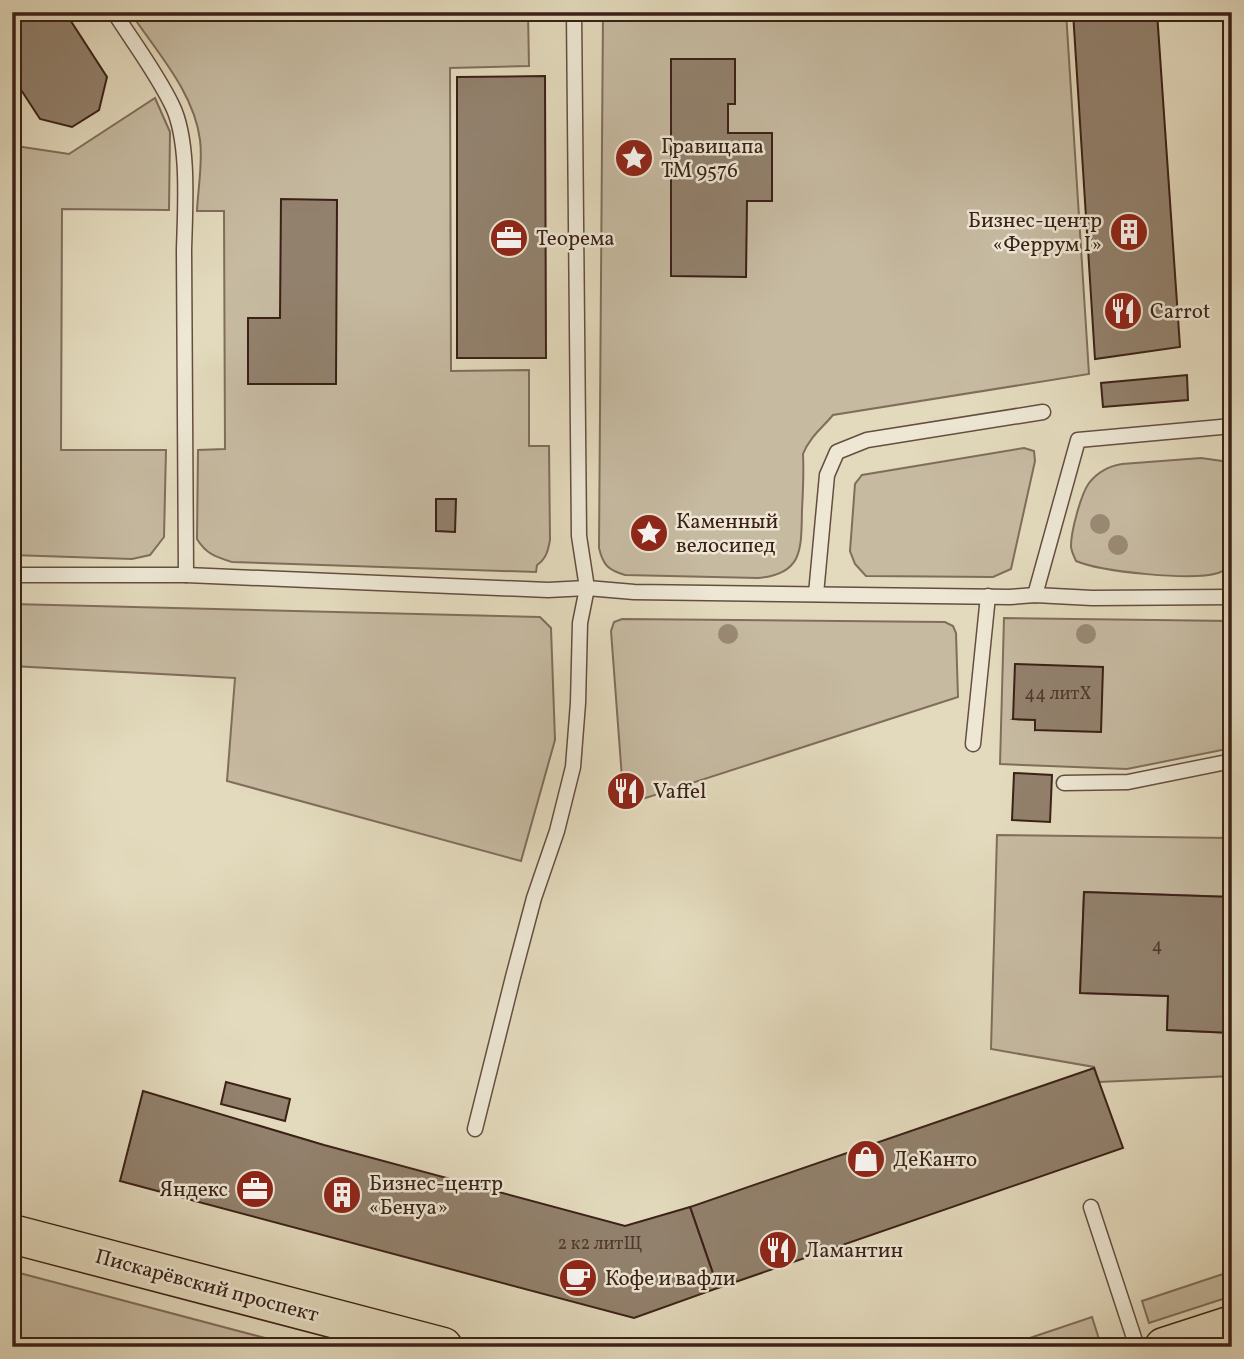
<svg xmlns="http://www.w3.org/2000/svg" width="1244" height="1359" font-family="Vollkorn,serif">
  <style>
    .green { fill: #c6baa1; stroke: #806d5c; stroke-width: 2; fill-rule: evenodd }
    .building { fill: #92816d; stroke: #3b2017; stroke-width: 2 }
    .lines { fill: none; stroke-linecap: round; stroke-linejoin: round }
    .lane-casing { stroke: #654e40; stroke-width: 17 }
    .primary-casing { stroke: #3b2017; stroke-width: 41 }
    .lane { stroke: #ede7d4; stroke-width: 14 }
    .primary { stroke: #e3dabd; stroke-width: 38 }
    .tree { fill: #9a8975 }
    .labels { text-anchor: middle; stroke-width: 5; stroke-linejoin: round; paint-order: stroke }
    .number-label { font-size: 18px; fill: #51382c }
    .poi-label { font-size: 21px; fill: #3b2017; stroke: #ede7d4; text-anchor: start }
    .street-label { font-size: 21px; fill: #3b2017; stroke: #ede7d4 }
  </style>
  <rect width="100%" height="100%" fill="#e3dabd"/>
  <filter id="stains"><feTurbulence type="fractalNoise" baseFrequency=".00286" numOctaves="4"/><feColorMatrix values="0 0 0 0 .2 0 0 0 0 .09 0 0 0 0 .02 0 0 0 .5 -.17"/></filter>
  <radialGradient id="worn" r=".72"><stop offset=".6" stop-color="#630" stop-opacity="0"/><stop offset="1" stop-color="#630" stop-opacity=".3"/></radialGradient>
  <!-- green -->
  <g class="green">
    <path d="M130,12h398l1,54 -79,2 1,303 78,-1v76h20l1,94c-2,11 -4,19 -13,25l-1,7 -304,-10c-16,-5 -26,-8 -35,-23l1,-89 27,-1 -1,-238h-27c1,-23 6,-49 3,-71 -6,-48 -44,-89 -70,-128z"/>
    <path d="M603,12h463l23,362 -256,41c-11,13 -24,23 -30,39 1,19 0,38 -1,56 -1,38 2,64 -44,68l-133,-3c-17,-5 -22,-10 -26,-27z"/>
    <polygon points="155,98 170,132 169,210 62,209 61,450 166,450 164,537 150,555 132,559 12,555 12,140 16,146 69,154"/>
    <polygon points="1024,448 1034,451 1035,461 1011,569 993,577 866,576 855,564 850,551 855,484 862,475"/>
    <path d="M1201,458l21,3 10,12v91c-4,4 -8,7 -14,9 -26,8 -116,-1 -142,-12 -2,-5 -5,-10 -5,-15 0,-15 10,-52 18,-63 8,-10 20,-17 33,-19z"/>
    <polygon points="12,604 540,617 551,628 555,740 521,861 227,781 235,678 12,666"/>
    <path d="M1004,618l228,3v127l-105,21 -127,-5zM1103,667l-68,63v-10l-22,-1z"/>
    <polygon points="622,619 945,622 953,626 956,633 958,697 624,805 611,631 614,622"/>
    <polygon points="997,835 1232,838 1232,897 1084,892 1080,993 1168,996 1167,1030 1232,1033 1232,1076 1099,1082 1094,1067 991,1049"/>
    <polygon points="12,1271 299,1347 12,1347"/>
    <polygon points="1232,1271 1232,1296 1149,1323 1142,1301"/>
    <polygon points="1092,1317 1099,1339 1075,1347 1003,1347"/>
  </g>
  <!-- building -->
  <g class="building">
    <polygon points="12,12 65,12 107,77 99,110 72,127 40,119 12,76"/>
    <polygon points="1073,12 1157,12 1180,347 1095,359"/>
    <polygon points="671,59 735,59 735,104 728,104 728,133 772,133 772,201 747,201 746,277 671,276"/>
    <polygon points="545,76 546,358 457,358 457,77"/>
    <polygon points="281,199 337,200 336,384 248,384 248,318 280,318"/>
    <polygon points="1187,375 1188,400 1103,407 1101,383"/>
    <polygon points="436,499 456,499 455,532 436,531"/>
    <polygon points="1015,664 1103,667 1101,732 1035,730 1035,720 1013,719"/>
    <polygon points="1014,773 1052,775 1050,822 1012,820"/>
    <polygon points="1084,892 1232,897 1232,1033 1167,1030 1168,996 1080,993"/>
    <polygon points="1094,1068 1123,1148 718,1288 690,1207"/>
    <polygon points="226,1082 290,1099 285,1121 221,1104"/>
    <polygon points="143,1091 324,1145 625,1226 690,1207 718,1288 634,1318 120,1181"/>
  </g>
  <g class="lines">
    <defs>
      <g id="lane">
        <path d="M114,12c19,30 42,60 58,93 18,36 13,105 12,145l2,325"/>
        <polyline points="1230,12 1232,35"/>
        <polyline points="12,575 186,575 548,590 587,588 634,592 1010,597 1035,595 1092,598 1232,597"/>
        <polyline points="816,594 827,475 837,452 867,440 1043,412"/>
        <polyline points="1035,595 1078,440 1232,426"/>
        <polyline points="973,744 988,596"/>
        <polyline points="1064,783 1128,782 1232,761"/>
        <polyline points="475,1129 513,977 534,898 557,831 573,767 578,703 580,623 587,588 579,536 574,12"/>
        <polyline points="1091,1207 1137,1347"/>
      </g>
      <g id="primary">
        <polyline points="12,1234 443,1347"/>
        <polyline points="1164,1347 1232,1325"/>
      </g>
    </defs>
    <!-- lane casing -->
    <use href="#lane" class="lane-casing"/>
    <!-- primary casing -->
    <use href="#primary" class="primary-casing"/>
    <!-- lane -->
    <use href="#lane" class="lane"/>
    <!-- primary -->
    <use href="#primary" class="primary"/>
  </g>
  <!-- trees -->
  <g class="tree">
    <circle cx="1100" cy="524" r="10"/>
    <circle cx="1118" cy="545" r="10"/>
    <circle cx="728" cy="634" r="10"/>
    <circle cx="1086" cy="634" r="10"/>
  </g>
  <!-- icons -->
  <defs>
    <symbol id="sight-disc" viewBox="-11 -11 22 22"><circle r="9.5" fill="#8f2418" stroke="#ede7d4"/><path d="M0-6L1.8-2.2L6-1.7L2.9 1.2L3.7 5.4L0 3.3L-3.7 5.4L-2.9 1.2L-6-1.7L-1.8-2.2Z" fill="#fff"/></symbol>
    <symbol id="building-disc" viewBox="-11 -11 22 22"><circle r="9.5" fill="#8f2418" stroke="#ede7d4"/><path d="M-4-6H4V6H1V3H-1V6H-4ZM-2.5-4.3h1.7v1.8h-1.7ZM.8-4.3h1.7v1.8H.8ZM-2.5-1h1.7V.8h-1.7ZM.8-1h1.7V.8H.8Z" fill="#fff"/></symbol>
    <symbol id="office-disc" viewBox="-11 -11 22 22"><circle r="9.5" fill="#8f2418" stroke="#ede7d4"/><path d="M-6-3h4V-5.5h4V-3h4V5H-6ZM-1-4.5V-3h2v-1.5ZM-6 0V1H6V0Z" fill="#fff"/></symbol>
    <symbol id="restaurant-disc" viewBox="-11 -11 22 22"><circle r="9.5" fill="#8f2418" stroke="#ede7d4"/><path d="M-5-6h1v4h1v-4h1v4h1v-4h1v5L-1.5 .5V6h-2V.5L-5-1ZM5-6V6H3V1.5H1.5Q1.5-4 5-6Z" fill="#fff"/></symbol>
    <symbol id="shop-disc" viewBox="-11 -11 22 22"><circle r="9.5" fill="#8f2418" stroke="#ede7d4"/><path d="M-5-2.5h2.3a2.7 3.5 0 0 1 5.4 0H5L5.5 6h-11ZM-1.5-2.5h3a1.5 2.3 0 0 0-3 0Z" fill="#fff"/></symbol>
    <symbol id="cafe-disc" viewBox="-11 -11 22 22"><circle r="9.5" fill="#8f2418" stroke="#ede7d4"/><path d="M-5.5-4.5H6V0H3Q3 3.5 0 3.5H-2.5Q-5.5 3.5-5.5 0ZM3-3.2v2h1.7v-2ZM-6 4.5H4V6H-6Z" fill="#fff"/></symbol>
  </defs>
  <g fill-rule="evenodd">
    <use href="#sight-disc" x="612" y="136" width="44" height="44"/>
    <use href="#building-disc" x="1107" y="210" width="44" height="44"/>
    <use href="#office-disc" x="487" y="216" width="44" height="44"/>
    <use href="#restaurant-disc" x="1101" y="289" width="44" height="44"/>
    <use href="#sight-disc" x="627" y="511" width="44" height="44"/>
    <use href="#restaurant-disc" x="604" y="769" width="44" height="44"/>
    <use href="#shop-disc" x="844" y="1137" width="44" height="44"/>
    <use href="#office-disc" x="233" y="1167" width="44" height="44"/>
    <use href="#building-disc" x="320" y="1173" width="44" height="44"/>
    <use href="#restaurant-disc" x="756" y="1228" width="44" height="44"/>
    <use href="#cafe-disc" x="556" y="1256" width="44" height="44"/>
  </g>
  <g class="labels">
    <!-- number labels -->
    <g class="number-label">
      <text x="1058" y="699">44 литХ</text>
      <text x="1157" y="951">4</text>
      <text x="600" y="1249">2 к2 литЩ</text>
    </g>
    <!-- poi labels -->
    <g class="poi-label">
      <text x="661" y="153">Гравицапа<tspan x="661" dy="24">ТМ 9576</tspan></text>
      <text x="1102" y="227" text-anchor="end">Бизнес-центр<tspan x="1102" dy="24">«Феррум I»</tspan></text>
      <text x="536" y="245">Теорема</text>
      <text x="1150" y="318">Carrot</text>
      <text x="676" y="528">Каменный<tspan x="676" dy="24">велосипед</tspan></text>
      <text x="653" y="798">Vaffel</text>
      <text x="893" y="1166">ДеКанто</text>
      <text x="369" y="1190">Бизнес-центр<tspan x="369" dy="24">«Бенуа»</tspan></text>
      <text x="228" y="1196" text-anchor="end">Яндекс</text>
      <text x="805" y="1257">Ламантин</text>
      <text x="605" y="1285">Кофе и вафли</text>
    </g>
    <!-- street labels -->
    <g class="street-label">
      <text transform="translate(207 1285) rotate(15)" y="7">Пискарёвский проспект</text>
    </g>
  </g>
  <!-- margin -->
  <rect width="1244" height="1359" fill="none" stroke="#e3dabd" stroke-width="42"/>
  <rect x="14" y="14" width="1216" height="1331" fill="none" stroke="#3b2017" stroke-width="3.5"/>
  <rect x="21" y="21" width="1202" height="1317" fill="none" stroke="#3b2017" stroke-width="2"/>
  <rect width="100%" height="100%" filter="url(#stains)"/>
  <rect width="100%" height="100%" fill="url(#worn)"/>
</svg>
